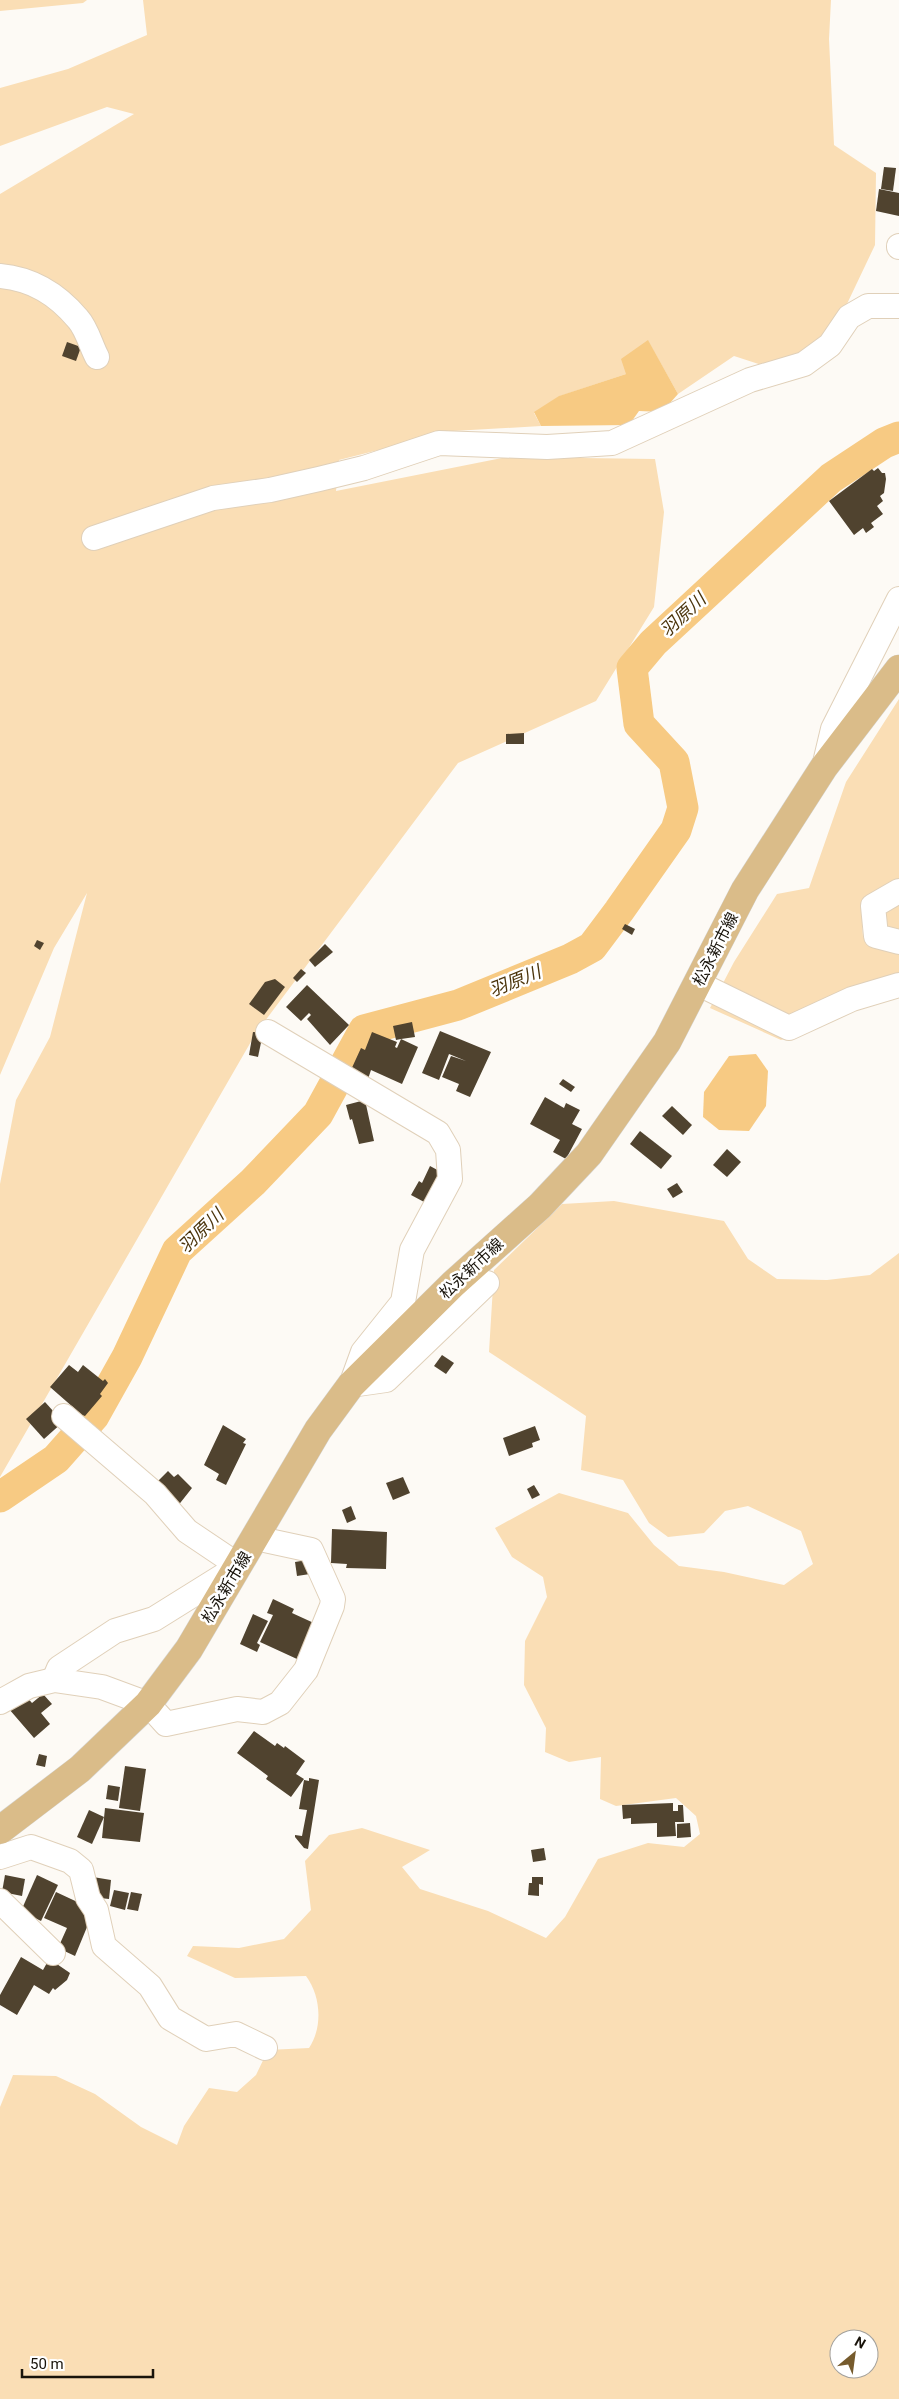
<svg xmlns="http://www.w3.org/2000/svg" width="899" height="2399" font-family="Roboto,'Noto Sans JP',sans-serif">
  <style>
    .green { fill: #fadeb5; fill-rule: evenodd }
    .water { fill: #f7ca83 }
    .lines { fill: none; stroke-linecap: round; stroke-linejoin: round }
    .river { stroke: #f7ca83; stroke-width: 31 }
    .building { fill: #50432f }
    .minor-casing { stroke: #e0d0b9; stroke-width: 26 }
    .major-casing { stroke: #d5d5d3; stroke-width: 29 }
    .minor { stroke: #fff; stroke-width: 24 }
    .major { stroke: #dabc89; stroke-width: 28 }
    .labels { text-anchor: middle; stroke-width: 5; stroke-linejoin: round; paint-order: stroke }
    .street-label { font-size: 16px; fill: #18130a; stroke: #fff }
    .water-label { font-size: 18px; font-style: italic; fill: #4b340b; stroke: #fff }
  </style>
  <rect width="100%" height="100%" fill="#fdfaf5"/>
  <!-- green -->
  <g class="green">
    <polygon points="0,0 87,0 83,3 0,11"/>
    <polygon points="143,0 831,0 829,39 834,145 876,173 875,245 846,306 809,354 768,367 734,356 678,394 648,341 626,374 560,396 534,413 541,426 453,431 339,460 336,491 507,457 655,459 664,512 654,607 596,701 458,763 256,1033 0,1477 0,1184 16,1100 50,1037 87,893 54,948 0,1075 0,194 134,114 107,107 0,146 0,88 68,69 147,35"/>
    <path d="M899,699v182c-34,16 -39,17 -36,56l36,11v30l-52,34 -66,28 -71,-32 24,-46 43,-68 32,-6 37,-106z"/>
    <polygon points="899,897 899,931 884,927 886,907"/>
    <path d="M614,1201l110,20 24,38 29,20 50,1 43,-5 29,-22v1146h-899v-292l13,-32 43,1 39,18 46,33 36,18 7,-19 25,-38 28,4 19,-17 12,-25 41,-2c14,-21 12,-52 -3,-72l-71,2 -48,-22 6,-10 46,2 45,-9 27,-29 -6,-49 24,-26 33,-7 68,22 -28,17 18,22 68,22 58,27 19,-21 33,-58 50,-16 36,4 16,-13 -4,-18 -20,-18 -60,8 -16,-7 1,-42 -32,5 -24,-10 1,-24 -22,-43 1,-44 22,-44 -4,-20 -31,-20 -17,-29 64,-35 69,20 26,32 25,21 45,6 60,13 29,-21 -12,-33 -53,-25 -23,5 -21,22 -36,4 -19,-14 -26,-43 -42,-10 5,-54 -97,-64 5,-82 68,-66zM839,2339h30v30h-30z"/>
  </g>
  <!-- water -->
  <g class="water">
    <polygon points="648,340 678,394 662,412 639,411 629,425 541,426 534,412 559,396 626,374 621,359"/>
    <polygon points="756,1054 768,1071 766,1106 749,1131 719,1130 703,1117 704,1092 729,1056"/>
  </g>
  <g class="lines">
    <!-- river -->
    <polyline class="river" points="0,1497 56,1459 94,1416 127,1357 177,1251 253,1182 318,1114 364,1030 458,1005 570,959 592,947 619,911 676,830 683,808 674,762 639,724 632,668 653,643 831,478 884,443 899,437"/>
  </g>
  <!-- building -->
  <g class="building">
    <polygon points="884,167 896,168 893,191 881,189"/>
    <polygon points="879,189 899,193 899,216 876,211"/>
    <polygon points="67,342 81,347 76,361 62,356"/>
    <polygon points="878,468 882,473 885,473 886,479 884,493 880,496 883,501 877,506 883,514 871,523 874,527 866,533 863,528 854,535 829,501 872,469 874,471"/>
    <polygon points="524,733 524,744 506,744 506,734"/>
    <polygon points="625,924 635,929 632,935 622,929"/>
    <polygon points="37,940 44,943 40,950 34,946"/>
    <polygon points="325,944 333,952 315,967 309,960"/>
    <polygon points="301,969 306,973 297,982 293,978"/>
    <polygon points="275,979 285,987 264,1015 249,1004 265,982"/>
    <polygon points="307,985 349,1025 330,1045 307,1019 311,1015 309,1013 301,1021 286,1007"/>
    <polygon points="412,1022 415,1037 401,1039 418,1047 402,1084 371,1070 368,1079 350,1072 361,1048 365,1050 372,1032 397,1042 395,1047 397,1048 401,1039 396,1040 393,1026"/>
    <polygon points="440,1031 491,1052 470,1097 456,1091 459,1084 442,1077 451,1056 466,1061 449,1054 439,1080 422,1073"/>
    <polygon points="253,1032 263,1033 258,1057 249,1055"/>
    <polygon points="563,1079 575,1087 571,1092 559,1084"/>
    <polygon points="545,1097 564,1108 566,1103 580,1110 572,1124 582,1129 566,1159 553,1152 560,1140 530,1124"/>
    <polygon points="365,1100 374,1141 359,1144 352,1119 350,1120 346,1105"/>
    <polygon points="672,1106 692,1125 683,1135 662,1116"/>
    <polygon points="640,1131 672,1156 661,1169 630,1144"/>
    <polygon points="727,1149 741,1162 727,1177 713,1165"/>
    <polygon points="430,1166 443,1173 426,1203 411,1195 419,1181 422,1183"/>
    <polygon points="677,1183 683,1192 673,1198 667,1189"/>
    <polygon points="442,1355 454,1363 446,1374 434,1366"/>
    <polygon points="69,1365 78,1372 83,1365 103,1381 105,1379 108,1383 100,1394 102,1396 85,1416 82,1415 50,1387"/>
    <polygon points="45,1402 63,1422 44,1439 26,1419"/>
    <polygon points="223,1425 246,1439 243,1443 246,1444 226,1485 216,1480 219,1474 204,1465"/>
    <polygon points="535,1426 540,1440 532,1443 533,1447 509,1456 503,1438"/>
    <polygon points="168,1471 174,1477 178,1474 192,1488 177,1507 156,1483"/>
    <polygon points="403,1477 410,1493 393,1500 386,1483"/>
    <polygon points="534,1485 540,1495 532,1499 527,1489"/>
    <polygon points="351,1506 356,1519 347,1523 342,1510"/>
    <polygon points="332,1529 387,1532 386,1569 346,1568 347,1564 331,1563"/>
    <polygon points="307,1560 310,1574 297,1576 295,1562"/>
    <polygon points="273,1599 294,1609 292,1613 316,1624 302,1658 298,1656 297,1659 260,1642 273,1615 267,1613"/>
    <polygon points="253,1614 268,1621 257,1643 260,1645 257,1652 240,1644"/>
    <polygon points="43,1694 52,1704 41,1713 50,1724 34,1738 9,1709 25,1695 32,1703"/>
    <polygon points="254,1731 275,1746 277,1743 284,1748 285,1746 305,1761 296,1774 304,1779 291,1797 266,1779 268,1776 237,1753"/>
    <polygon points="39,1754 47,1756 45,1767 36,1765"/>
    <polygon points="125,1766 146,1769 140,1811 119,1808"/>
    <polygon points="309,1778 319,1780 308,1849 304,1848 295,1837 295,1835 302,1836 307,1810 299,1809 304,1780 309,1781"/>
    <polygon points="108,1785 120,1787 118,1801 106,1799"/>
    <polygon points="673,1803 673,1811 678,1811 678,1805 683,1805 684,1822 675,1822 676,1836 657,1837 657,1823 631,1824 631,1818 623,1819 622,1805"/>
    <polygon points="105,1808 144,1813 140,1842 102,1838"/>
    <polygon points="89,1810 104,1817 92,1844 77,1837"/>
    <polygon points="690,1823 691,1837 677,1838 677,1824"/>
    <polygon points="544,1848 546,1860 533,1862 531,1850"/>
    <polygon points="5,1875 25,1879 22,1896 2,1892"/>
    <polygon points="37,1875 58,1885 41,1921 21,1911"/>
    <polygon points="93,1877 111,1880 109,1899 91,1897"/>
    <polygon points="532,1877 543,1877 543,1885 539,1884 539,1896 528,1895 529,1883 532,1883"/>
    <polygon points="114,1890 129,1893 125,1910 110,1906"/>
    <polygon points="56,1892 86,1906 92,1915 75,1956 58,1948 67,1928 44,1918"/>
    <polygon points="131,1892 142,1894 138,1911 127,1909"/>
    <polygon points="21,1957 43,1970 48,1961 51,1960 70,1973 67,1980 55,1990 53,1988 49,1994 34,1985 17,2015 0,2005 0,1995"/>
  </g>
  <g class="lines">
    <defs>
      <g id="minor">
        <polyline points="899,246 899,247"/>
        <path d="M0,276c33,3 57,18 78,43 9,10 13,27 19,38"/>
        <polyline points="94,538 213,498 270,490 319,479 364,468 439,443 547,447 612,443 750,380 804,364 830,345 849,317 868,306 899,306"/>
        <polyline points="824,767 833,729 899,599"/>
        <polyline points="899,891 873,906 876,936 899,942"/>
        <polyline points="697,983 789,1028 852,999 899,985"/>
        <polyline points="268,1032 438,1133 448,1150 450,1179 412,1250 403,1302 363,1352 351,1385 386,1380 487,1283"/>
        <polyline points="54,1680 59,1668 115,1631 154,1619 239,1566 187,1531 155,1494 64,1416"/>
        <polyline points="0,1702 29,1686 54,1680 102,1687 148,1704 166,1724 237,1709 263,1712 280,1703 306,1670 332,1606 333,1599 311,1550 255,1538"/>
        <polyline points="0,1857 31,1847 70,1861 81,1870 88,1898 96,1910 104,1946 150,1986 170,2018 206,2039 236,2034 265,2048"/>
        <polyline points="0,1901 53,1953"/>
      </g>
      <polyline id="major" points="0,1830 80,1769 148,1704 189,1649 318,1430 351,1385 453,1284 540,1206 589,1154 667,1042 745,890 824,767 899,669"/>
    </defs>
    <!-- minor casing -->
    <use href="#minor" class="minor-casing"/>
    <!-- major casing -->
    <use href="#major" class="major-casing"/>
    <!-- minor -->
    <use href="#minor" class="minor"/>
    <!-- major -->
    <use href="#major" class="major"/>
  </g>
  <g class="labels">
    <!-- street labels -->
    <g class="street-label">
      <text transform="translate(715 949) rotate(-63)" y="6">松永新市線</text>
      <text transform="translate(471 1268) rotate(-43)" y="6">松永新市線</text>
      <text transform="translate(226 1587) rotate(-59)" y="6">松永新市線</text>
    </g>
    <!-- water labels -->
    <g class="water-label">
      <text transform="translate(683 615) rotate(-43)" y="6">羽原川</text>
      <text transform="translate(515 981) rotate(-22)" y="6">羽原川</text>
      <text transform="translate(201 1231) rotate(-44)" y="6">羽原川</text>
    </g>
  </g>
  <!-- north arrow -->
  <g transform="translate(854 2354) rotate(29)"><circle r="24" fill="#ffffff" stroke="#a3a19d"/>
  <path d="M0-4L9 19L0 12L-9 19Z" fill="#765b2d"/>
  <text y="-8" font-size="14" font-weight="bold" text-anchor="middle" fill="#18130a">N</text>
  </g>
  <!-- scale -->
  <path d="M22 2369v8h131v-8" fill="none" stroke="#18130a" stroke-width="2.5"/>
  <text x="30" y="2369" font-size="15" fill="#18130a" stroke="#ffffff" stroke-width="4" paint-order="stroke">50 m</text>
</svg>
